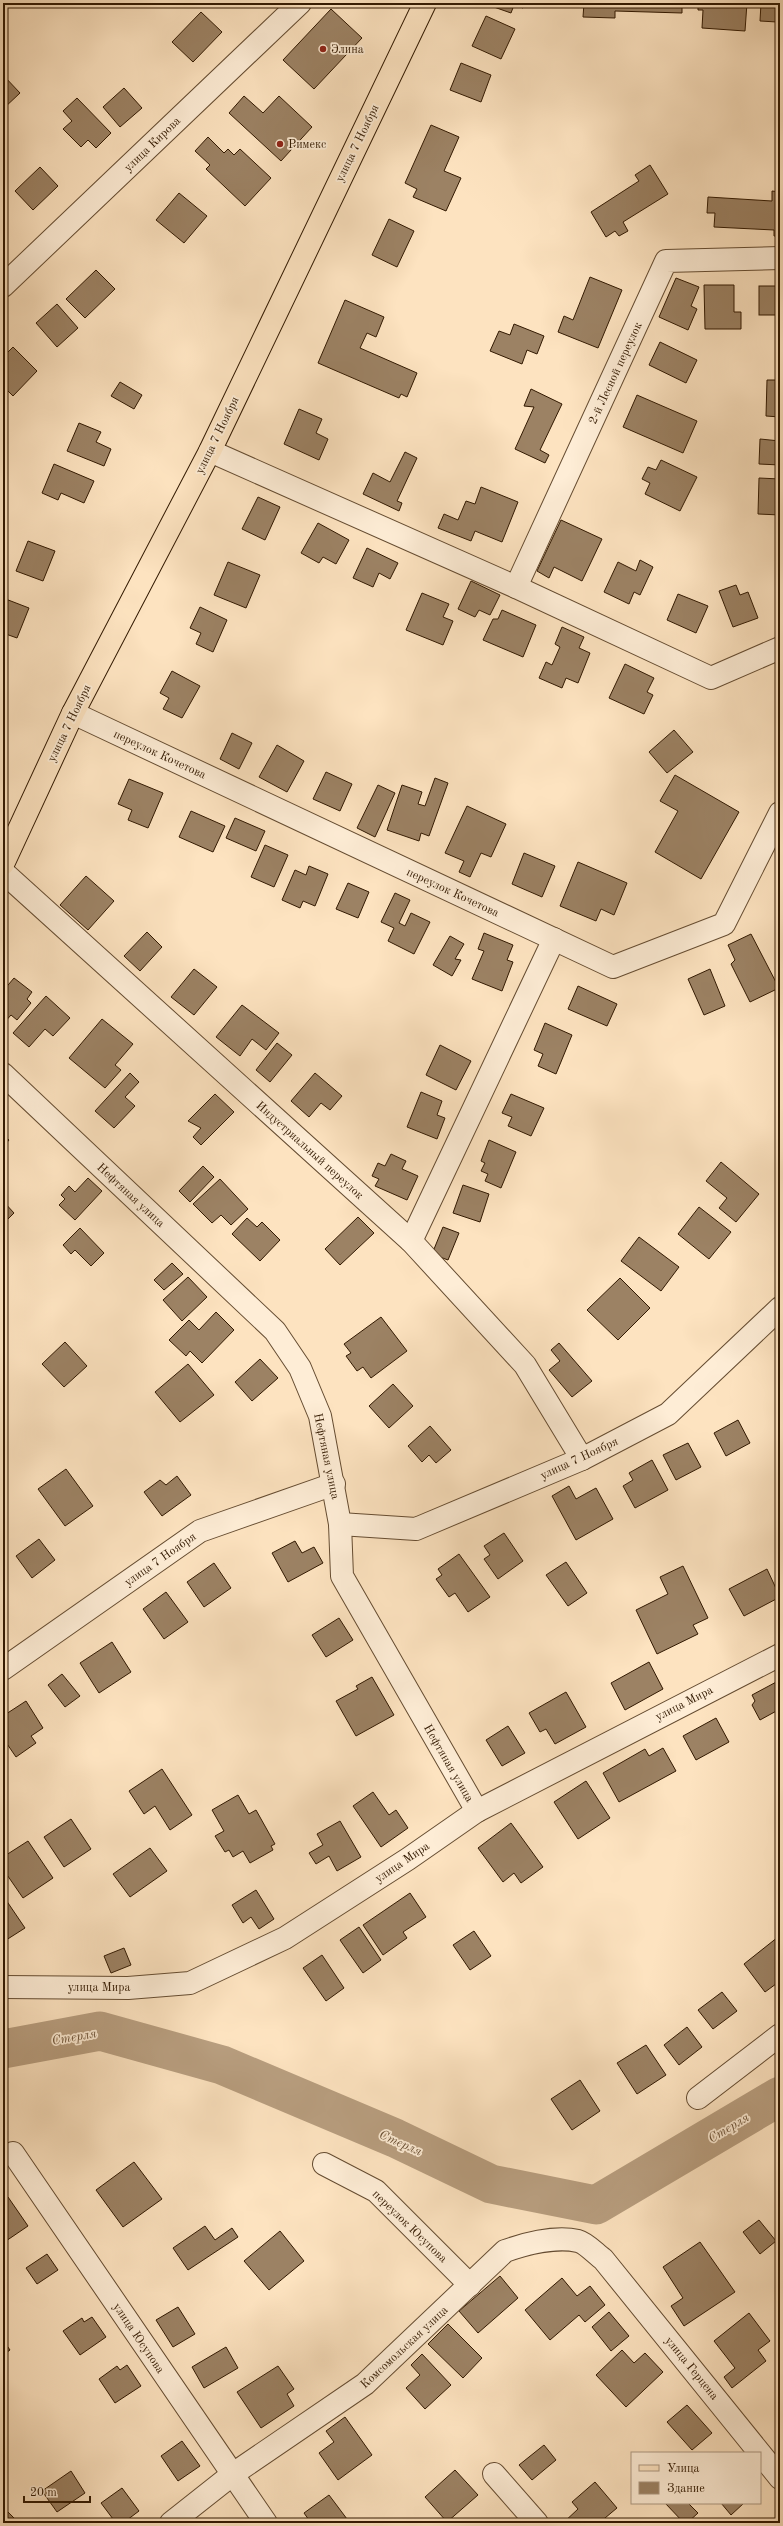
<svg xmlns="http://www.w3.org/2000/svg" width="783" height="2526" font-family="'Old Standard TT',serif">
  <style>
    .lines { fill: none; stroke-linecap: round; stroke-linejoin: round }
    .river { stroke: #b89e7f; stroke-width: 39 }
    .building { fill: #9c8264; stroke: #321901 }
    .minor-casing { stroke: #654c31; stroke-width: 24 }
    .major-casing { stroke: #321901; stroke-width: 24 }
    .minor { stroke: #feedd6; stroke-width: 22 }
    .major { stroke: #fde3c0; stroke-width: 22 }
    .poi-dot { fill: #8f2418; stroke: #feedd6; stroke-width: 1.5 }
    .labels { text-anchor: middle; stroke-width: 3.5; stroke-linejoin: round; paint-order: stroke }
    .poi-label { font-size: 12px; fill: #321901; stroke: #feedd6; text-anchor: start }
    .street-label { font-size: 12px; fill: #321901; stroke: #feedd6 }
    .water-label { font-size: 13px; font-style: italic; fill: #684e33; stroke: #feedd6 }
  </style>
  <rect width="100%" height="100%" fill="#fde3c0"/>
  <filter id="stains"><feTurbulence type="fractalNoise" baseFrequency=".005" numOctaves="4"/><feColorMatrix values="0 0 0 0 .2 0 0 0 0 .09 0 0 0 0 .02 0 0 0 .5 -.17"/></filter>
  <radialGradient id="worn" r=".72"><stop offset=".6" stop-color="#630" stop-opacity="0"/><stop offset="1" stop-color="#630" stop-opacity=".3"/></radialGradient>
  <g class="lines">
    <!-- river -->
    <polyline class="river" points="3,2049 100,2031 222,2065 395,2138 491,2184 596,2205 780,2096"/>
  </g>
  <!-- building -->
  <g class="building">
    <polygon points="492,3 525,3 523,8 514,5 511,13 491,6"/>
    <polygon points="584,3 682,3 682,13 615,11 615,18 583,17"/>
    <polygon points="698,3 747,3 745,31 702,28 703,10 698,10"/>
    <polygon points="761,3 780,3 780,16 777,16 777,22 760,21"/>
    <polygon points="331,9 362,38 314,89 283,60"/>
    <polygon points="201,12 222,32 193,62 172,42"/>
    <polygon points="486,16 515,29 501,59 472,46"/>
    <polygon points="461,63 491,75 481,102 450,90"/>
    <polygon points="3,75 20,93 3,109"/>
    <polygon points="124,88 142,108 120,127 103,107"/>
    <polygon points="244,96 263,113 279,96 312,127 281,161 229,113"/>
    <polygon points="77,98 111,133 96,148 88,140 81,147 63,129 72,121 63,111"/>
    <polygon points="431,125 459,137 444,171 461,178 446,211 413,197 417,189 405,183"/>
    <polygon points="208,137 224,153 228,149 234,155 240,149 271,178 245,206 206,169 210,165 195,151"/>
    <polygon points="650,165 668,194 623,222 628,231 619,236 615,231 606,237 591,212 639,181 635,175"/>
    <polygon points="40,167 58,186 33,210 15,191"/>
    <polygon points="772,191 780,192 780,236 774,236 774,230 714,227 715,213 707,213 708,197 772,201"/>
    <polygon points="179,193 207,216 184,243 156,220"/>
    <polygon points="389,219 414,231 397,267 372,255"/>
    <polygon points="96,270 115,289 85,318 66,299"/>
    <polygon points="590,277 622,290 598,348 558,332 564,316 573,320"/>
    <polygon points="676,278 699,287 691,306 697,309 688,330 659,317"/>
    <polygon points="704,285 734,285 734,312 741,312 741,329 705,329"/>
    <rect x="759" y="286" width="21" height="29"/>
    <polygon points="345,300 384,317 376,337 367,333 360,348 417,373 407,397 401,394 399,398 318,363"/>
    <polygon points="57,304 78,328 57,347 36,323"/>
    <polygon points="514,324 544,336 537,354 527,350 522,364 490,351 499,331 510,335"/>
    <polygon points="660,342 697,360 686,383 649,365"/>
    <polygon points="13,347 37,371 13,396 3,386 3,374 5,372 3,370 3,357"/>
    <polygon points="767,380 780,380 780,417 766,416"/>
    <polygon points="120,382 142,395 134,409 111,396"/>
    <polygon points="531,389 562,404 540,450 549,455 545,463 515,449 534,407 524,406"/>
    <polygon points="637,395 697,421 683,453 623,427"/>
    <polygon points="299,409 322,419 316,433 328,439 319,460 284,444"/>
    <polygon points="79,423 101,432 96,442 111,449 104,466 67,451"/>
    <polygon points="760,439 780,441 780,465 759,464"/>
    <polygon points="405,452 417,458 397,501 402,503 399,511 363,494 373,473 390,482"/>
    <polygon points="661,460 697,477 680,511 645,494 650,483 642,479 648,467 656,470"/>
    <polygon points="54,464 94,481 84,503 61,493 58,500 42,493"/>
    <polygon points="759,478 780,479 780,515 758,514"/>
    <polygon points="481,487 518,502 502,542 475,531 471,541 438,528 444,514 458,520 466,501 475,504"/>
    <polygon points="258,497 280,507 265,540 242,529"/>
    <polygon points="561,520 602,539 582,581 554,567 549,578 537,571"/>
    <polygon points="318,523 349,540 336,564 323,557 319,563 301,553"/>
    <polygon points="28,541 55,551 43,581 16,571"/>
    <polygon points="367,548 398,563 390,579 379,573 373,587 353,578"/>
    <polygon points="640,560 653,567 640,595 634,592 629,604 604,592 618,562 636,571"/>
    <polygon points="228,562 260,575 246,608 214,595"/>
    <polygon points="471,581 500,595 490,615 479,610 475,617 458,609"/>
    <polygon points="736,585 740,595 748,592 758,618 733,627 719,591"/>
    <polygon points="422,593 449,604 443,617 453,621 443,645 406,630"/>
    <polygon points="678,594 708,606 696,633 667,620"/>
    <polygon points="3,598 29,608 17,638 3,633"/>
    <polygon points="200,607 227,620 213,652 196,644 201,633 190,628"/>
    <polygon points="502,610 536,625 523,657 483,640 493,619 498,619"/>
    <polygon points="562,627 584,637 579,648 590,653 578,683 566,678 562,688 539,678 546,662 552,665 560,647 555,644"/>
    <polygon points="625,664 654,678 647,692 653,695 644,714 609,698"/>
    <polygon points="172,671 200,686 182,718 163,709 169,698 160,693"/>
    <polygon points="674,730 693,752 667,773 649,752"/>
    <polygon points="232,733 252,743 239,769 220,759"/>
    <polygon points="277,745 304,761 287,792 259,777"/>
    <polygon points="326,772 352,784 340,811 313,799"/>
    <polygon points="675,775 739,812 701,879 655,852 678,811 660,801"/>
    <polygon points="435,778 448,783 429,836 421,833 419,841 387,830 402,785 422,792 418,804 425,806"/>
    <polygon points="129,779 163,793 148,828 128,820 132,810 118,804"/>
    <polygon points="378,785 395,793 375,837 357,828"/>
    <polygon points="467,806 506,824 491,857 481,853 470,877 459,872 464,861 445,853"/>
    <polygon points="191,811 225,826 213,852 179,837"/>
    <polygon points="235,818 265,831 256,851 226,838"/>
    <polygon points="265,845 288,855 274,887 251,877"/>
    <polygon points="524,853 555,866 542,897 512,884"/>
    <polygon points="578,862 627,883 614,915 601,909 596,921 560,906"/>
    <polygon points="309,866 328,874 315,906 303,901 300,908 282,900 295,870 306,875"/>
    <polygon points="86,876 114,901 88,930 60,905"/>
    <polygon points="348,883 369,892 358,918 336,909"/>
    <polygon points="395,893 410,900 399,923 405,926 411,913 430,922 414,954 388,941 394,928 381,922"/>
    <polygon points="147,932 162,947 140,971 124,956"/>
    <polygon points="484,933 513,945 507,960 513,962 502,991 472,979 484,951 478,949"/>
    <polygon points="751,934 779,988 750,1002 731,964 735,960 728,945"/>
    <polygon points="450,936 464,944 455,959 461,960 452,976 433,965"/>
    <polygon points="194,969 217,987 194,1015 171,997"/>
    <polygon points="710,969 725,1006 704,1015 688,979"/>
    <polygon points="14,978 32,992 27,999 31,1003 17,1020 11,1015 3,1024 3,991"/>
    <polygon points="578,986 617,1004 607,1026 568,1009"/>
    <polygon points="46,996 70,1018 53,1036 45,1029 29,1047 13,1033"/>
    <polygon points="242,1005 279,1033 266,1050 252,1039 240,1056 216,1037"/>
    <polygon points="102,1019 133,1044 115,1065 121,1070 105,1088 69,1058"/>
    <polygon points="545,1023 572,1035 556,1074 538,1066 543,1054 534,1050"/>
    <polygon points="277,1043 292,1055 270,1082 256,1070"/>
    <polygon points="440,1045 471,1061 456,1090 426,1075"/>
    <polygon points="130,1073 139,1082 125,1097 135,1106 114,1128 95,1111"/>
    <polygon points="315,1073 342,1096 330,1110 321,1103 309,1117 291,1101"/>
    <polygon points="421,1092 442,1101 437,1115 445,1118 437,1139 407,1127"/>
    <polygon points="215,1094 234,1112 201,1145 193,1137 201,1128 188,1121"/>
    <polygon points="511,1094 544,1108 531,1136 508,1126 512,1117 502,1113"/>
    <polygon points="3,1135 9,1140 3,1147"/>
    <polygon points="489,1140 516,1152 501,1188 485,1181 488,1174 481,1171 485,1163 481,1161"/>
    <polygon points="391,1154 406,1161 402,1169 418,1176 407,1200 375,1186 379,1179 372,1176 378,1163 385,1166"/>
    <polygon points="721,1162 759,1194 736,1222 719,1208 727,1198 706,1181"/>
    <polygon points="203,1166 214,1177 190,1202 179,1191"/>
    <polygon points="88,1178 102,1191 75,1220 59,1205 65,1199 61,1195 69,1186 75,1192"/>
    <polygon points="220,1179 248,1209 231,1225 221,1215 212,1223 193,1204"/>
    <polygon points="463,1185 489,1194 480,1222 453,1213"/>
    <polygon points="3,1201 14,1213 3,1224"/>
    <polygon points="699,1207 731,1232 709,1259 678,1234"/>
    <polygon points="358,1217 374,1233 340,1265 325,1249"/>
    <polygon points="247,1218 257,1227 262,1222 280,1240 260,1261 232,1234"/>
    <polygon points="443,1227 459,1233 448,1260 432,1254"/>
    <polygon points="80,1228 104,1253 91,1266 75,1250 71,1254 63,1245"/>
    <polygon points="639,1237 679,1267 661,1291 621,1261"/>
    <polygon points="172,1263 183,1274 164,1290 154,1280"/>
    <polygon points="188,1277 207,1297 182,1321 163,1300"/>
    <polygon points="620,1278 650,1308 618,1340 587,1310"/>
    <polygon points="216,1312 234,1330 202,1363 190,1351 186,1356 169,1340 189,1320 199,1330"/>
    <polygon points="381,1317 407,1351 371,1378 363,1367 357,1371 346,1356 351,1353 344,1344"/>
    <polygon points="65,1342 87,1366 64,1387 42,1364"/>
    <polygon points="559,1343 592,1381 572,1397 549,1370 560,1361 551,1350"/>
    <polygon points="260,1359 278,1378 252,1401 235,1382"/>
    <polygon points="188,1364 214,1395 180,1422 155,1392"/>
    <polygon points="393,1384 413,1406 389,1428 369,1406"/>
    <polygon points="738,1420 750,1443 726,1456 714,1433"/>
    <polygon points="430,1426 451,1450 436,1463 429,1455 422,1462 408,1446"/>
    <polygon points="688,1443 701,1467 676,1480 663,1455"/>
    <polygon points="652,1460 668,1490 635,1508 623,1486 633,1480 629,1473"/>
    <polygon points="66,1469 93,1506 65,1526 38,1489"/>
    <polygon points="177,1476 191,1495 162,1516 144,1492 160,1480 166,1485"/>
    <polygon points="569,1486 576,1499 596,1488 613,1519 576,1540 552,1496"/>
    <polygon points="504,1533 523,1561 498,1579 484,1559 490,1555 484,1546"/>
    <polygon points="39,1539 55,1560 32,1578 16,1556"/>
    <polygon points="295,1541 302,1553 314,1547 323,1563 288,1582 272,1553"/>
    <polygon points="459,1554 490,1597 468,1612 455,1593 449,1597 436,1579 442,1575 438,1569"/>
    <polygon points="566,1562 587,1593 568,1606 546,1575"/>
    <polygon points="214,1563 231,1588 204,1607 187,1582"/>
    <polygon points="683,1566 708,1618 693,1625 698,1634 657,1654 636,1610 668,1594 660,1577"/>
    <polygon points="767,1569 780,1597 744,1616 729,1589"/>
    <polygon points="166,1592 188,1622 164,1639 143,1609"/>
    <polygon points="339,1618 353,1640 326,1657 312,1635"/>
    <polygon points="112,1642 131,1672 99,1693 80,1663"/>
    <polygon points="649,1662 663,1689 625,1710 611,1683"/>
    <polygon points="62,1674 80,1696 65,1707 48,1685"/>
    <polygon points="372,1677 394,1715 356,1736 336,1701 358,1689 356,1686"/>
    <polygon points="780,1680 780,1709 760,1720 752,1705 755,1701 752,1695"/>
    <polygon points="566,1692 586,1727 555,1744 546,1729 540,1732 529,1713"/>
    <polygon points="26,1701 43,1728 31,1736 36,1743 16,1757 3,1738 3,1716"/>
    <polygon points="716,1718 729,1742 696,1760 683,1736"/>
    <polygon points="508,1726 525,1753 502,1766 486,1740"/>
    <polygon points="663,1748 676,1771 619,1802 603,1773 645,1749 649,1756"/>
    <polygon points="162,1769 192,1815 170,1830 155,1806 144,1814 129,1791"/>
    <polygon points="586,1781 610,1818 578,1839 554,1802"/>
    <polygon points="373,1792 389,1815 396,1810 408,1828 381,1847 353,1806"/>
    <polygon points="238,1795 249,1814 256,1810 275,1844 271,1846 273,1850 250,1863 243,1851 233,1857 229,1850 225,1852 215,1836 224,1831 212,1810"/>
    <polygon points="71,1819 91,1849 64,1867 44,1837"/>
    <polygon points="340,1821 361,1857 337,1871 329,1856 316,1864 309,1853 323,1845 317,1834"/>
    <polygon points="511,1823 543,1867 521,1883 514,1873 503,1882 478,1848"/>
    <polygon points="28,1841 53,1878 23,1898 3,1869 3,1857"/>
    <polygon points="150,1848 167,1871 130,1897 113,1874"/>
    <polygon points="256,1890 274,1919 259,1929 251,1917 243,1923 232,1905"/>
    <polygon points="410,1893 426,1917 403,1932 407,1938 383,1955 363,1925"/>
    <polygon points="6,1900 25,1928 3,1942 3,1902"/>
    <polygon points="359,1927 381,1960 363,1973 340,1940"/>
    <polygon points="474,1931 491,1956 470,1970 453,1945"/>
    <polygon points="778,1937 780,1940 780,1981 765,1992 744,1964"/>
    <polygon points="124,1948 131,1965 111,1973 104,1956"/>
    <polygon points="322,1955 344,1988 326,2001 303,1968"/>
    <polygon points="722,1992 737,2011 713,2029 698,2010"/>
    <polygon points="687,2027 702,2047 679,2065 664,2045"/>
    <polygon points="646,2045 666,2075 637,2094 617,2063"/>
    <polygon points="580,2080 600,2111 572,2130 551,2099"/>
    <polygon points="134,2162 162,2199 123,2227 96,2190"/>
    <polygon points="8,2197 28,2226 3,2243 3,2201"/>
    <polygon points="759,2220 776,2241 760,2254 743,2232"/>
    <polygon points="205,2226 215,2240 232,2228 238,2237 188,2270 173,2248"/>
    <polygon points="280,2231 304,2261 269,2290 244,2261"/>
    <polygon points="700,2242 735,2292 684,2326 671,2306 683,2298 663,2267"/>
    <polygon points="47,2254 58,2270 37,2284 26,2268"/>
    <polygon points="500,2276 518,2298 478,2333 459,2311"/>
    <polygon points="562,2278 577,2296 590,2286 605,2305 585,2322 579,2315 550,2340 525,2310"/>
    <polygon points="178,2307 195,2334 173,2347 156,2320"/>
    <polygon points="609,2312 629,2336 611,2351 592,2327"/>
    <polygon points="749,2313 770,2341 758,2350 766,2361 732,2388 724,2377 735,2368 714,2341"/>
    <polygon points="92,2317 106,2337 80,2355 63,2331 82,2318 84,2322"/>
    <polygon points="448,2324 482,2358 463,2378 428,2344"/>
    <polygon points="3,2340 10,2350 3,2355"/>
    <polygon points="226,2347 238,2368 204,2388 192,2367"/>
    <polygon points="622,2350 634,2363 645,2353 663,2372 626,2407 596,2375"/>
    <polygon points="422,2354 451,2385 425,2409 406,2388 420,2375 411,2365"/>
    <polygon points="127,2365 141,2386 115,2403 99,2379 117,2366 120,2370"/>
    <polygon points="278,2366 294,2389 287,2394 294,2406 261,2428 237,2392"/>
    <polygon points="687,2405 712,2433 692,2450 667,2422"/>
    <polygon points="345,2417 372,2455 338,2480 319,2453 334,2442 326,2431"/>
    <polygon points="182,2441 200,2466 178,2481 161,2456"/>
    <polygon points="544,2445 556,2460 532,2480 519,2465"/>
    <polygon points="455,2470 478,2495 447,2522 425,2497"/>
    <polygon points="71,2471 85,2493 57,2512 42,2491"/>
    <polygon points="595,2482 617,2508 599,2523 563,2523 578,2509 572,2502"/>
    <polygon points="122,2488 139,2511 123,2523 116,2523 101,2503"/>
    <polygon points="329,2495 350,2523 311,2523 304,2513"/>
    <polygon points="665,2503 688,2503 698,2513 687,2523 684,2523"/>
    <polygon points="721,2503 744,2503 731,2515"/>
    <polygon points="3,2507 19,2523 3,2523"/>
  </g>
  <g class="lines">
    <defs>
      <g id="minor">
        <polyline points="3,286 300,3"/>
        <polyline points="210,451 516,587 711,678 780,648"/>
        <polyline points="516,587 666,261 780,258"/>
        <polyline points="73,713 613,967 724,924 780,813"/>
        <polyline points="3,872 411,1241 525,1365 582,1459"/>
        <polyline points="3,1074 275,1331 300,1368 320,1416 340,1524 342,1576 477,1811"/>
        <polyline points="411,1241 554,939"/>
        <polyline points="340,1524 416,1529 582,1459 668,1414 780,1308"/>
        <polyline points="3,1669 200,1531 334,1484"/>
        <polyline points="3,1987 128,1988 190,1983 285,1938 408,1859 477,1811 780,1655"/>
        <polyline points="698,2098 780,2035"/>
        <polyline points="13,2153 266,2523"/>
        <polyline points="324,2164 376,2191 470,2285"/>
        <polyline points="494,2474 537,2523"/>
        <path d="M171,2523l62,-49 132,-90 140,-133c20,-7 51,-15 73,-10 8,2 18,13 25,18l177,219"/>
      </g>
      <polyline id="major" points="3,864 73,713 210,451 425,3"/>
    </defs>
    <!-- minor casing -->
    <use href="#minor" class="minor-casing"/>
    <!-- major casing -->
    <use href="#major" class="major-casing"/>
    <!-- minor -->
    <use href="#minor" class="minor"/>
    <!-- major -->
    <use href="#major" class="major"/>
  </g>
  <!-- markers -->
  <g class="poi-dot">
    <circle cx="323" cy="49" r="4"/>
    <circle cx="280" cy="144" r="4"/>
  </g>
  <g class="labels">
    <!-- poi labels -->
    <g class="poi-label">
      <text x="331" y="53">Элина</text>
      <text x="288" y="148">Римекс</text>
    </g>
    <!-- street labels -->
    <g class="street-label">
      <text transform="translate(357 143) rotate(-64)" y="4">улица 7 Ноября</text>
      <text transform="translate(152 144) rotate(-44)" y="4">улица Кирова</text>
      <text transform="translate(615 373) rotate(-65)" y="4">2-й Лесной переулок</text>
      <text transform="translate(217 435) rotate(-64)" y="4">улица 7 Ноября</text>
      <text transform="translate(69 723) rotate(-64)" y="4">улица 7 Ноября</text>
      <text transform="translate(160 754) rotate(25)" y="4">переулок Кочетова</text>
      <text transform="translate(453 892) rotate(25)" y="4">переулок Кочетова</text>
      <text transform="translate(310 1150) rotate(42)" y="4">Индустриальный переулок</text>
      <text transform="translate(131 1195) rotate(43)" y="4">Нефтяная улица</text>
      <text transform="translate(327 1456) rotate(78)" y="4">Нефтяная улица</text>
      <text transform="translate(579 1458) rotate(-25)" y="4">улица 7 Ноября</text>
      <text transform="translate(160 1559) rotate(-35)" y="4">улица 7 Ноября</text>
      <text transform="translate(684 1703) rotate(-27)" y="4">улица Мира</text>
      <text transform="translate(449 1763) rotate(60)" y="4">Нефтяная улица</text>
      <text transform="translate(402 1862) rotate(-34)" y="4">улица Мира</text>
      <text x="99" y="1991">улица Мира</text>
      <text transform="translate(410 2226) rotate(44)" y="4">переулок Юсупова</text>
      <text transform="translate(139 2338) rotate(56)" y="4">улица Юсупова</text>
      <text transform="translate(404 2347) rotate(-43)" y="4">Комсомольская улица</text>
      <text transform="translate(692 2368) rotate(51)" y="4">улица Герцена</text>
    </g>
    <!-- water labels -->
    <g class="water-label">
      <text transform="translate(74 2036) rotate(-10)" y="5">Стерля</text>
      <text transform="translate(728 2127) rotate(-31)" y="5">Стерля</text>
      <text transform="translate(401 2142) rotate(24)" y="5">Стерля</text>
    </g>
  </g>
  <!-- margin -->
  <rect width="783" height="2526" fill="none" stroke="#fde3c0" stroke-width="16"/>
  <rect x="4" y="4" width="775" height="2518" fill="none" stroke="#321901" stroke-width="2"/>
  <rect x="8" y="8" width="767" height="2510" fill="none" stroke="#321901"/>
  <!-- legend -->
  <rect x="631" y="2452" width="130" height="52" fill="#feedd6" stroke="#ac9881"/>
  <rect x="639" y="2465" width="20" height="6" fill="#fde3c0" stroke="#ac9881"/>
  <text x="667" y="2472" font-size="12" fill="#321901">Улица</text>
  <rect x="639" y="2482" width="20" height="12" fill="#9c8264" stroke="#ac9881"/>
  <text x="667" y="2492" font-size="12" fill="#321901">Здание</text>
  <!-- scale -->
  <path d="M24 2496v6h66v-6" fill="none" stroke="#321901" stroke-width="2"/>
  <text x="30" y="2496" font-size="12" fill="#321901" stroke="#feedd6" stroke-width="3" paint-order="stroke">20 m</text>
  <rect width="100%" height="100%" filter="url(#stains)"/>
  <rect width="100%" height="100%" fill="url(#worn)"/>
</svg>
